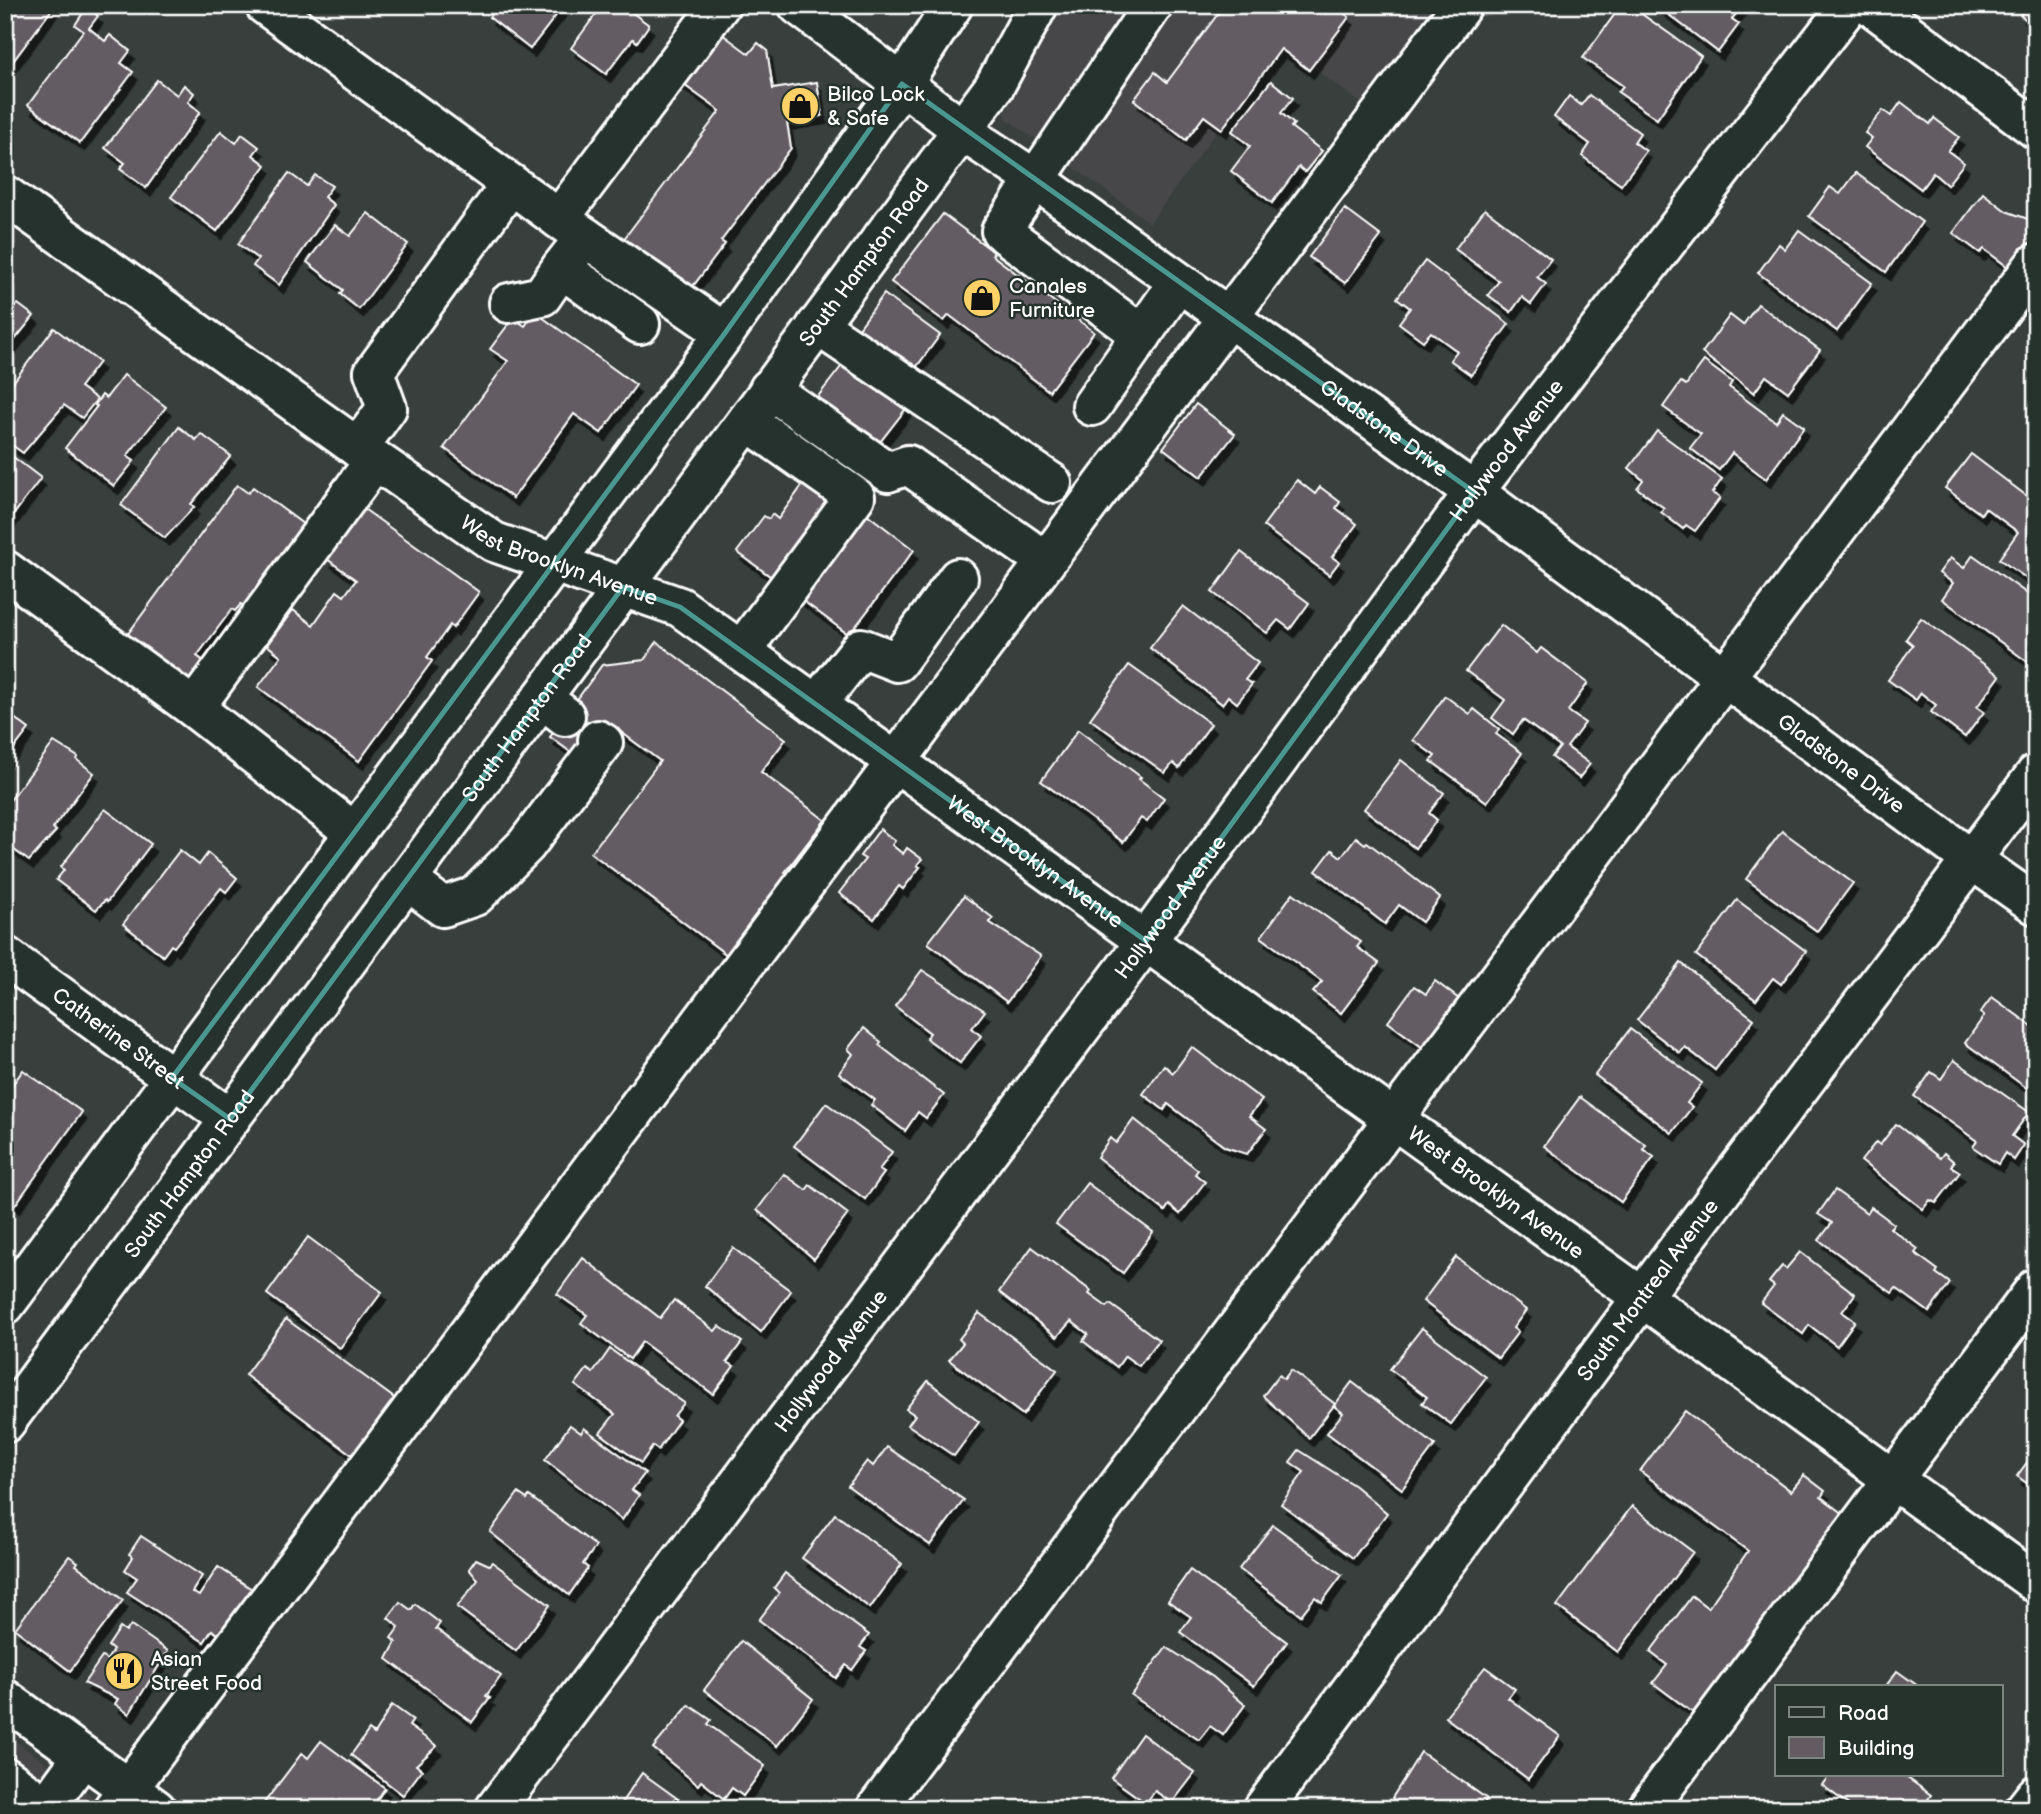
<svg xmlns="http://www.w3.org/2000/svg" width="2041" height="1814" font-family="'Balsamiq Sans',sans-serif">
  <style>
    .built { fill: #464748 }
    .building { fill: #645b62; stroke: #fff; stroke-width: 2; filter: url(#shadow) }
    .lines { fill: none; stroke-linecap: round; stroke-linejoin: round }
    .minor-casing { stroke: #fff; stroke-width: 44 }
    .major-casing { stroke: #fff; stroke-width: 44 }
    .minor { stroke: #26332d; stroke-width: 38 }
    .major { stroke: #26332d; stroke-width: 38 }
    .marked { fill: none; stroke: #4b9892; stroke-width: 5; stroke-linejoin: round }
    .labels { text-anchor: middle; stroke-width: 5; stroke-linejoin: round; paint-order: stroke }
    .poi-label { font-size: 21px; fill: #fff; stroke: #26332d; text-anchor: start }
    .street-label { font-size: 21px; fill: #fff; stroke: #26332d }
  </style>
  <defs>
    <filter id="shadow"><feDropShadow dx="4.5" dy="8" stdDeviation="0" flood-color="#0009"/></filter>
  </defs>
  <rect width="100%" height="100%" fill="#393f3d"/>
  <filter id="ink" filterUnits="userSpaceOnUse"><feTurbulence type="fractalNoise" baseFrequency=".0143" numOctaves="2"/><feDisplacementMap in="SourceGraphic" scale="14" xChannelSelector="R" yChannelSelector="G"/><feConvolveMatrix kernelMatrix="1 2 1 2 8 2 1 2 1" color-interpolation-filters="sRGB"/></filter>
  <g filter="url(#ink)">
    <!-- built -->
    <g class="built">
      <polygon points="1059,5 1438,5 1365,106 1280,44 1150,223 1007,119 999,98"/>
      <polygon points="5,1734 101,1802 96,1809 5,1809"/>
    </g>
    <!-- building -->
    <g class="building">
      <polygon points="5,5 55,5 5,72"/>
      <polygon points="498,5 564,5 530,49 489,17"/>
      <polygon points="595,5 622,5 649,25 637,42 633,39 606,74 571,48 596,14 591,10"/>
      <polygon points="1212,5 1333,5 1349,17 1309,70 1281,49 1222,129 1204,116 1186,140 1134,100 1155,72 1167,82 1220,11"/>
      <polygon points="1656,5 1743,5 1732,19 1739,24 1718,52"/>
      <polygon points="2027,5 2036,5 2036,27 2020,15"/>
      <polygon points="87,7 98,16 89,28 105,41 110,35 130,51 121,63 133,72 80,143 28,105 83,31 75,25"/>
      <polygon points="1620,7 1629,14 1633,8 1701,56 1657,119 1618,92 1623,86 1583,58"/>
      <polygon points="718,31 749,54 758,43 767,50 773,89 817,82 822,116 787,122 791,148 721,241 725,244 690,290 623,240 720,111 680,82"/>
      <polygon points="157,80 177,95 184,85 194,93 188,102 200,112 146,188 120,169 125,163 105,148"/>
      <polygon points="1271,81 1293,98 1281,113 1294,124 1291,127 1322,151 1305,172 1299,167 1272,203 1231,171 1250,146 1232,131"/>
      <polygon points="1589,95 1640,133 1634,142 1646,151 1621,185 1582,156 1590,144 1554,117 1569,96 1581,105"/>
      <polygon points="1901,102 1930,124 1934,118 1959,137 1948,151 1964,163 1947,185 1933,173 1921,189 1865,147 1872,138 1865,133 1883,110 1891,116"/>
      <polygon points="221,131 236,143 242,134 259,147 253,155 266,165 217,231 171,197"/>
      <polygon points="289,173 307,186 315,175 332,186 324,197 334,205 279,285 253,266 258,259 238,244"/>
      <polygon points="1856,173 1922,222 1886,272 1809,216 1830,187 1840,194"/>
      <polygon points="1983,193 2006,211 2036,222 2036,247 2016,273 1984,249 1980,253 1953,233"/>
      <polygon points="1345,209 1381,236 1345,283 1309,257"/>
      <polygon points="1485,209 1551,259 1537,277 1546,284 1531,304 1522,297 1511,312 1488,295 1499,281 1455,249"/>
      <polygon points="368,213 408,244 359,309 340,294 343,290 307,262 335,225 350,236"/>
      <polygon points="943,214 994,252 992,255 1094,332 1049,391 949,315 944,321 891,282"/>
      <polygon points="1799,230 1872,283 1837,331 1758,273 1779,244 1785,249"/>
      <polygon points="1425,261 1509,324 1471,375 1450,360 1457,351 1431,332 1423,341 1399,323 1410,308 1397,298"/>
      <polygon points="884,294 940,335 912,373 854,335"/>
      <polygon points="5,301 14,308 18,304 34,316 5,352"/>
      <polygon points="1758,304 1820,350 1788,392 1766,376 1754,393 1702,353 1730,315 1743,325"/>
      <polygon points="535,312 636,385 601,433 574,414 513,498 444,448 508,361 490,349 513,318 525,326"/>
      <polygon points="54,328 99,362 80,387 97,399 82,418 64,405 23,453 5,440 5,414 10,407 5,403 5,393"/>
      <polygon points="1704,361 1732,382 1729,387 1776,422 1783,412 1804,427 1766,479 1732,453 1719,470 1690,448 1701,434 1663,407 1681,382 1686,385"/>
      <polygon points="844,363 908,406 873,451 816,399"/>
      <polygon points="124,375 166,407 127,456 134,461 114,486 65,448 97,406 95,405 102,395 106,398"/>
      <polygon points="1196,404 1235,434 1201,477 1163,448"/>
      <polygon points="179,427 196,440 201,434 231,456 191,504 194,507 165,538 121,505"/>
      <polygon points="1657,431 1722,479 1712,493 1720,498 1695,531 1686,525 1683,529 1661,512 1664,508 1637,488 1643,480 1629,468"/>
      <polygon points="1971,454 2036,503 2036,585 1999,559 2018,532 1985,508 1981,514 1945,488"/>
      <polygon points="12,456 41,478 5,526 5,464"/>
      <polygon points="807,479 840,504 781,584 737,552 764,516 769,519 772,514 778,519"/>
      <polygon points="1297,480 1315,494 1320,487 1340,502 1336,508 1357,524 1332,557 1339,562 1329,575 1263,526"/>
      <polygon points="237,485 248,493 253,487 307,527 247,608 241,604 235,611 232,609 197,656 206,663 189,687 122,642"/>
      <polygon points="364,509 479,592 453,628 450,625 427,657 432,661 359,761 258,687 281,656 267,645 293,610 313,625 337,591 344,596 356,580 327,559"/>
      <polygon points="863,511 914,550 849,635 798,597"/>
      <polygon points="1241,552 1309,603 1290,629 1278,620 1267,633 1212,592"/>
      <polygon points="1973,555 2036,600 2036,655 2029,663 1942,599 1953,583 1939,573 1950,558 1964,568"/>
      <polygon points="1183,606 1258,663 1245,680 1252,684 1237,703 1228,696 1222,704 1150,648"/>
      <polygon points="1921,618 2000,676 1977,707 1984,712 1965,737 1931,712 1936,705 1921,693 1916,700 1888,680 1913,645 1906,639"/>
      <polygon points="1501,625 1537,653 1541,648 1588,683 1568,711 1585,723 1567,747 1590,764 1579,778 1552,757 1560,747 1523,720 1513,734 1492,718 1505,700 1466,671"/>
      <polygon points="657,642 786,739 761,772 825,820 785,872 794,879 777,901 770,896 727,955 591,853 660,761 610,724 583,761 550,737 602,665 644,660"/>
      <polygon points="1129,665 1211,724 1179,768 1173,763 1165,773 1090,719"/>
      <polygon points="1445,696 1470,714 1474,709 1499,729 1496,734 1522,753 1487,802 1431,761 1435,756 1413,740"/>
      <polygon points="5,711 29,729 5,760"/>
      <polygon points="1078,730 1141,777 1139,779 1164,798 1147,822 1141,818 1123,842 1041,781"/>
      <polygon points="54,742 78,757 77,760 94,773 53,828 56,831 29,861 5,843 7,828 5,826 5,807"/>
      <polygon points="1401,760 1444,793 1429,813 1437,820 1415,848 1364,809"/>
      <polygon points="105,809 151,844 107,902 105,900 96,910 56,880 64,870 61,867"/>
      <polygon points="880,829 895,841 892,845 903,854 907,848 922,859 917,865 920,867 903,889 899,886 874,919 839,893 865,859 860,856"/>
      <polygon points="1782,831 1853,883 1817,931 1746,879"/>
      <polygon points="1356,837 1365,844 1367,842 1440,898 1422,922 1399,905 1385,924 1316,871 1332,850 1341,857"/>
      <polygon points="180,850 199,865 208,853 237,878 226,892 221,888 174,947 171,945 163,956 123,924"/>
      <polygon points="1293,893 1361,942 1357,947 1379,963 1341,1013 1313,992 1322,982 1261,937"/>
      <polygon points="964,896 993,918 989,922 1041,956 1007,1002 928,943"/>
      <polygon points="1737,900 1806,951 1781,984 1773,978 1756,1000 1696,955"/>
      <polygon points="1681,963 1754,1019 1715,1070 1685,1047 1680,1053 1637,1020"/>
      <polygon points="922,970 985,1011 972,1028 981,1036 960,1063 926,1038 930,1033 895,1006"/>
      <polygon points="1435,981 1467,1005 1430,1053 1388,1022 1414,986 1426,994"/>
      <polygon points="1992,997 2036,1029 2036,1087 2032,1092 1965,1043 1984,1016 1980,1013"/>
      <polygon points="864,1028 881,1042 879,1045 944,1095 926,1118 918,1112 905,1131 871,1105 875,1100 839,1073 853,1054 848,1049"/>
      <polygon points="1630,1029 1702,1083 1687,1103 1692,1107 1672,1133 1595,1075"/>
      <polygon points="1192,1047 1262,1100 1249,1116 1266,1129 1247,1154 1225,1147 1168,1104 1164,1110 1143,1094 1164,1065 1173,1073"/>
      <polygon points="1954,1060 2029,1112 2012,1136 2024,1145 2014,1160 2005,1153 1998,1164 1973,1147 1977,1141 1914,1096 1931,1072 1941,1079"/>
      <polygon points="23,1070 82,1112 15,1205 5,1199 5,1095"/>
      <polygon points="1580,1097 1646,1145 1643,1149 1654,1157 1621,1202 1544,1146"/>
      <polygon points="826,1103 892,1152 879,1170 884,1173 865,1199 794,1146"/>
      <polygon points="1134,1119 1198,1170 1195,1174 1205,1182 1180,1214 1169,1205 1165,1211 1097,1157 1110,1138 1116,1143"/>
      <polygon points="1896,1124 1940,1158 1944,1153 1954,1162 1951,1166 1960,1172 1936,1203 1930,1200 1923,1209 1861,1161 1876,1142 1880,1145"/>
      <polygon points="784,1174 806,1190 810,1185 848,1214 814,1259 757,1210"/>
      <polygon points="1087,1183 1153,1232 1123,1273 1056,1224"/>
      <polygon points="1835,1190 1867,1213 1871,1207 1894,1224 1890,1228 1918,1249 1915,1253 1938,1270 1936,1273 1950,1283 1929,1312 1896,1288 1892,1293 1819,1240 1832,1223 1818,1214"/>
      <polygon points="308,1237 382,1292 340,1348 267,1294"/>
      <polygon points="1032,1247 1091,1291 1089,1294 1107,1307 1110,1304 1159,1340 1139,1366 1125,1356 1117,1367 1083,1341 1088,1334 1071,1321 1057,1337 999,1292"/>
      <polygon points="733,1248 791,1291 761,1332 705,1286"/>
      <polygon points="1800,1252 1855,1294 1842,1312 1855,1321 1837,1346 1809,1325 1803,1334 1761,1303 1774,1286 1769,1282 1782,1266 1786,1269"/>
      <polygon points="1456,1257 1526,1310 1513,1328 1518,1332 1498,1358 1423,1301"/>
      <polygon points="583,1258 660,1318 674,1300 715,1331 719,1326 742,1342 727,1362 734,1366 713,1394 642,1342 630,1359 581,1323 587,1315 557,1294"/>
      <polygon points="979,1313 1057,1370 1023,1415 949,1360 963,1343 959,1339"/>
      <polygon points="286,1319 405,1406 363,1463 245,1375"/>
      <polygon points="1422,1328 1486,1377 1451,1424 1422,1403 1427,1397 1390,1369"/>
      <polygon points="610,1349 684,1403 674,1416 679,1420 658,1450 653,1446 641,1463 600,1433 615,1414 575,1385 587,1369 593,1373"/>
      <polygon points="1291,1370 1335,1404 1309,1438 1263,1396 1279,1375 1284,1379"/>
      <polygon points="928,1381 979,1422 954,1456 908,1425 915,1415 906,1409"/>
      <polygon points="1352,1382 1435,1445 1402,1489 1327,1433 1343,1413 1334,1406"/>
      <polygon points="1685,1411 1791,1491 1804,1475 1825,1491 1821,1497 1851,1519 1704,1721 1653,1683 1667,1665 1650,1652 1692,1596 1708,1608 1748,1551 1640,1471"/>
      <polygon points="570,1425 581,1433 584,1428 645,1473 632,1490 639,1495 622,1520 545,1460"/>
      <polygon points="887,1447 964,1500 930,1545 848,1486 867,1461 873,1466"/>
      <polygon points="1299,1450 1355,1486 1387,1513 1353,1558 1281,1504 1304,1472 1290,1462"/>
      <polygon points="2036,1450 2036,1490 2017,1476"/>
      <polygon points="518,1493 527,1499 529,1496 596,1546 583,1564 588,1568 569,1595 490,1532"/>
      <polygon points="1632,1506 1693,1552 1618,1652 1557,1606"/>
      <polygon points="835,1514 902,1564 870,1608 802,1558"/>
      <polygon points="1273,1525 1342,1575 1322,1602 1315,1597 1301,1615 1239,1569"/>
      <polygon points="141,1536 202,1576 192,1592 199,1596 218,1567 258,1593 227,1640 212,1630 204,1642 127,1592 137,1578 125,1570 133,1557 129,1554"/>
      <polygon points="69,1556 78,1562 76,1565 123,1600 70,1671 15,1629"/>
      <polygon points="476,1559 489,1565 492,1562 550,1605 516,1651 457,1607 478,1580 469,1569"/>
      <polygon points="1190,1570 1287,1642 1254,1686 1180,1632 1191,1617 1168,1601"/>
      <polygon points="785,1573 869,1635 860,1647 866,1651 852,1670 846,1665 836,1678 759,1620 779,1593 774,1588"/>
      <polygon points="400,1602 411,1610 415,1604 440,1623 436,1629 501,1676 486,1696 490,1698 472,1722 387,1659 396,1642 391,1638 399,1627 388,1618"/>
      <polygon points="131,1625 168,1651 129,1714 115,1704 118,1699 84,1683 102,1657 107,1660 113,1650 108,1646 120,1628 126,1632"/>
      <polygon points="741,1641 813,1699 777,1746 704,1690"/>
      <polygon points="1166,1647 1213,1677 1245,1705 1223,1735 1210,1726 1199,1740 1131,1695"/>
      <polygon points="1485,1667 1515,1689 1508,1698 1560,1736 1528,1779 1445,1717"/>
      <polygon points="1897,1671 1918,1686 1886,1686"/>
      <polygon points="392,1705 413,1720 409,1726 437,1746 416,1765 422,1770 403,1795 351,1755 369,1730 374,1734"/>
      <polygon points="689,1705 711,1720 708,1724 765,1766 743,1796 732,1788 724,1799 701,1781 698,1785 653,1748"/>
      <polygon points="1142,1734 1195,1773 1172,1803 1155,1791 1146,1803 1111,1778"/>
      <polygon points="321,1741 385,1788 374,1804 381,1809 261,1807 302,1753 308,1758"/>
      <polygon points="1421,1752 1487,1799 1480,1809 1408,1809 1392,1798"/>
      <polygon points="642,1773 692,1809 617,1809"/>
      <polygon points="1830,1774 1902,1774 1931,1795 1924,1805 1929,1809 1854,1809 1822,1785"/>
    </g>
    <g class="lines">
      <defs>
        <g id="minor">
          <polyline points="265,5 559,219"/>
          <polyline points="720,5 559,219 725,333"/>
          <path id="s1" d="M798,5l182,138 56,37 438,312 498,368 64,45"/>
          <polyline points="1870,5 2036,129"/>
          <path id="s2" d="M5,195l353,253 136,94 186,65 963,691 393,285"/>
          <polyline points="585,237 561,268 640,324"/>
          <polyline points="509,303 542,296 561,268"/>
          <polyline points="817,325 1052,483"/>
          <polyline points="1142,335 1001,231 1153,5"/>
          <polyline points="769,389 888,472 908,465 1027,548"/>
          <polyline points="1092,406 1178,283"/>
          <polyline points="358,448 387,408 374,372 511,184"/>
          <polyline points="5,570 194,708 355,833"/>
          <polyline points="742,650 855,497 747,421"/>
          <polyline points="542,698 565,716"/>
          <polyline points="816,705 861,648 897,662 958,578"/>
          <polyline points="194,708 375,460"/>
          <polyline points="407,880 443,907 475,896 526,845 603,743 598,740"/>
          <path id="s3" d="M5,956l225,163"/>
          <polyline points="5,1699 156,1809"/>
          <polyline points="5,1777 46,1807 83,1756"/>
          <polyline points="113,1809 1462,5"/>
          <path id="s4" d="M495,1809l651,-868 328,-449 375,-487"/>
          <path d="M876,1809c387,-515 770,-1033 1160,-1546"/>
          <path id="s5" d="M1263,1809l412,-556 361,-479"/>
          <polyline points="1647,1809 2036,1288"/>
          <polyline points="2025,1809 2036,1795"/>
        </g>
        <g id="major">
          <polyline points="5,1305 725,333 902,84 953,5"/>
          <path id="s6" d="M5,1423l989,-1336 44,-82"/>
        </g>
      </defs>
      <!-- minor casing -->
      <use href="#minor" class="minor-casing"/>
      <!-- major casing -->
      <use href="#major" class="major-casing"/>
      <!-- minor -->
      <use href="#minor" class="minor"/>
      <!-- major -->
      <use href="#major" class="major"/>
    </g>
  </g>
  <!-- marked area -->
  <path class="marked" d="M902,84l572,408 -328,449 -466,-334 -57,-20 -393,532 -58,-41 553,-745z"/>
  <!-- icons -->
  <defs>
    <symbol id="shop-disc" viewBox="-11 -11 22 22"><circle r="9.5" fill="#ffd166" stroke="#26332d"/><path d="M-5-2.5h2.3a2.7 3.5 0 0 1 5.4 0H5L5.5 6h-11ZM-1.5-2.5h3a1.5 2.3 0 0 0-3 0Z" fill="#111"/></symbol>
    <symbol id="restaurant-disc" viewBox="-11 -11 22 22"><circle r="9.5" fill="#ffd166" stroke="#26332d"/><path d="M-5-6h1v4h1v-4h1v4h1v-4h1v5L-1.5 .5V6h-2V.5L-5-1ZM5-6V6H3V1.5H1.5Q1.5-4 5-6Z" fill="#111"/></symbol>
  </defs>
  <g fill-rule="evenodd">
    <use href="#shop-disc" x="778" y="84" width="44" height="44"/>
    <use href="#shop-disc" x="960" y="276" width="44" height="44"/>
    <use href="#restaurant-disc" x="102" y="1649" width="44" height="44"/>
  </g>
  <g class="labels">
    <!-- poi labels -->
    <g class="poi-label">
      <text x="827" y="101">Bilco Lock<tspan x="827" dy="24">&amp; Safe</tspan></text>
      <text x="1009" y="293">Canales<tspan x="1009" dy="24">Furniture</tspan></text>
      <text x="151" y="1666">Asian<tspan x="151" dy="24">Street Food</tspan></text>
    </g>
    <!-- street labels -->
    <g class="street-label">
      <text dy="7" stroke="none"><textPath href="#s6" startOffset="1444">South Hampton Road</textPath></text>
      <text dy="7" stroke="none"><textPath href="#s1" startOffset="723">Gladstone Drive</textPath></text>
      <text dy="7" stroke="none"><textPath href="#s4" startOffset="1694">Hollywood Avenue</textPath></text>
      <text dy="7" stroke="none"><textPath href="#s2" startOffset="667">West Brooklyn Avenue</textPath></text>
      <text dy="7" stroke="none"><textPath href="#s6" startOffset="877">South Hampton Road</textPath></text>
      <text dy="7" stroke="none"><textPath href="#s1" startOffset="1290">Gladstone Drive</textPath></text>
      <text dy="7" stroke="none"><textPath href="#s2" startOffset="1234">West Brooklyn Avenue</textPath></text>
      <text dy="7" stroke="none"><textPath href="#s4" startOffset="1127">Hollywood Avenue</textPath></text>
      <text dy="7" stroke="none"><textPath href="#s3" startOffset="140">Catherine Street</textPath></text>
      <text dy="7" stroke="none"><textPath href="#s6" startOffset="310">South Hampton Road</textPath></text>
      <text dy="7" stroke="none"><textPath href="#s2" startOffset="1801">West Brooklyn Avenue</textPath></text>
      <text dy="7" stroke="none"><textPath href="#s5" startOffset="646">South Montreal Avenue</textPath></text>
      <text dy="7" stroke="none"><textPath href="#s4" startOffset="560">Hollywood Avenue</textPath></text>
    </g>
  </g>
  <!-- margin -->
  <rect width="2041" height="1814" fill="none" stroke="#26332d" stroke-width="28"/>
  <rect x="14" y="14" width="2013" height="1786" fill="none" stroke="#fff" stroke-width="2.5" filter="url(#ink)"/>
  <!-- legend -->
  <rect x="1775" y="1685" width="228" height="91" fill="#26332d" stroke="#7d8581" stroke-width="2"/>
  <rect x="1789" y="1707" width="35" height="10" fill="#26332d" stroke="#7d8581" stroke-width="2"/>
  <text x="1838" y="1720" font-size="21" fill="#ffffff">Road</text>
  <rect x="1789" y="1737" width="35" height="21" fill="#645b62" stroke="#7d8581" stroke-width="2"/>
  <text x="1838" y="1755" font-size="21" fill="#ffffff">Building</text>
</svg>
